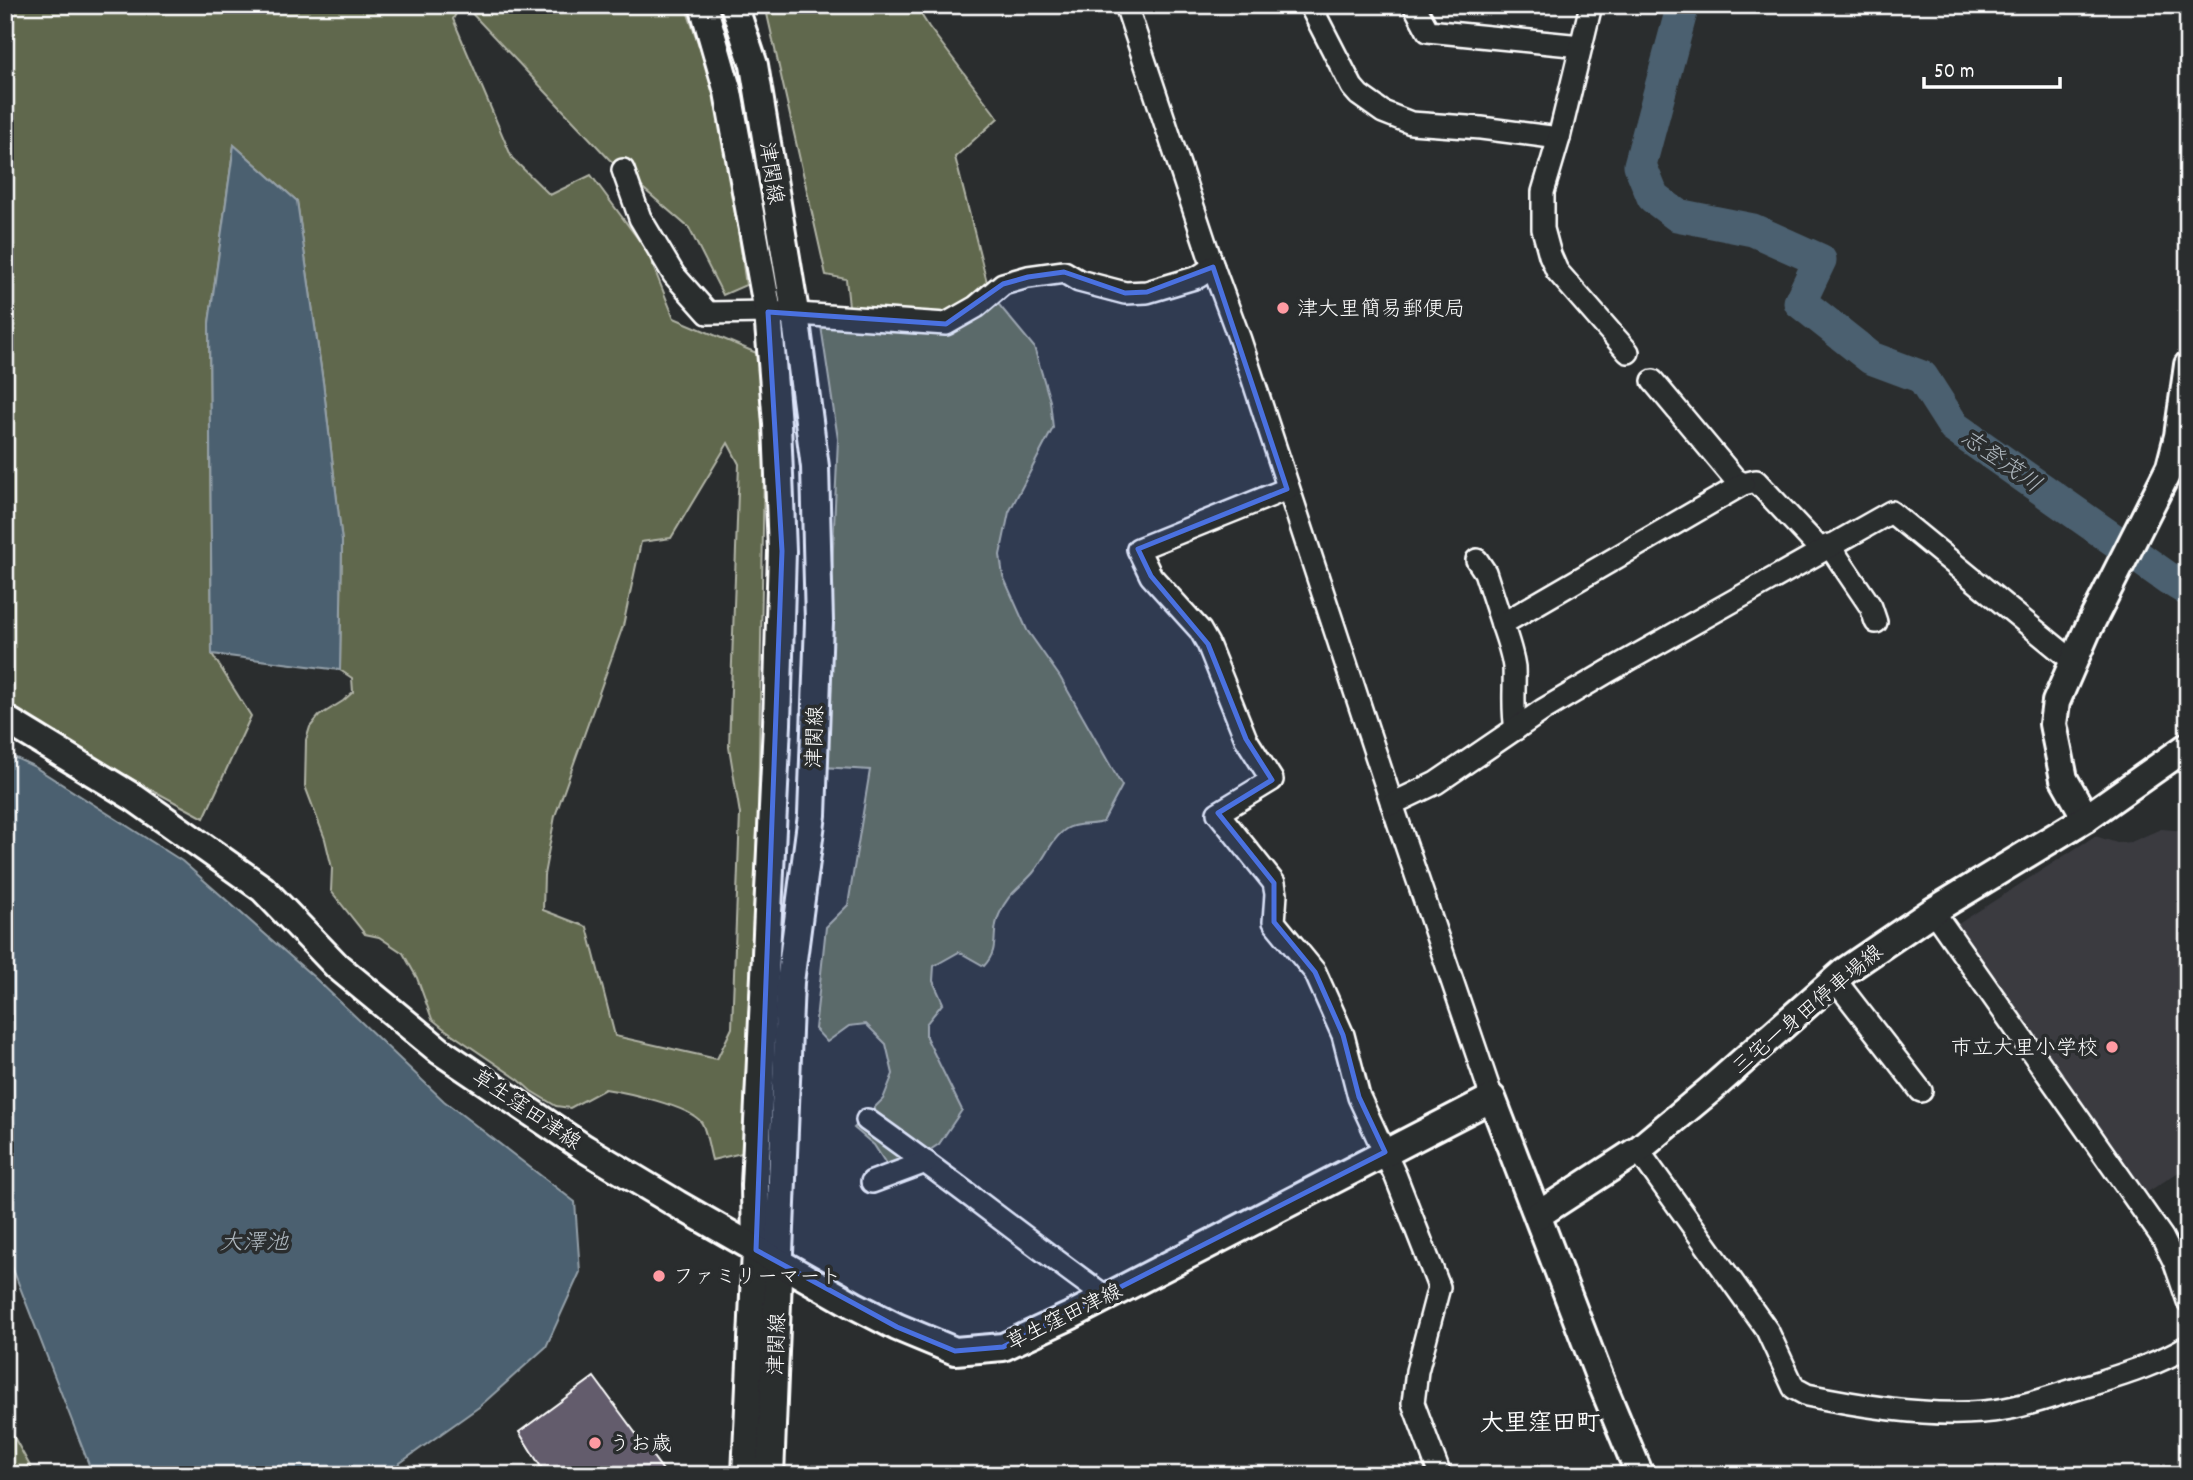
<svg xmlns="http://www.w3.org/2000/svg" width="2193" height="1480" font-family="Dekko,'Klee One',sans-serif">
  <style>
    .built { fill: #3b3b41 }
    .green { fill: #61674d; stroke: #b0b3a6; stroke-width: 2; fill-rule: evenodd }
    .water { fill: #4c606f; stroke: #94a0a9; stroke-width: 2 }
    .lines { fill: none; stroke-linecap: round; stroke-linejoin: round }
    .river { stroke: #4c606f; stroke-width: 33 }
    .building { fill: #635b6c; stroke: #fff; stroke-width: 2 }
    .minor-casing { stroke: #fff; stroke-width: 26 }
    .major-casing { stroke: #fff; stroke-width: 32 }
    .minor { stroke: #2a2d2e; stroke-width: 21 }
    .major { stroke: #2a2d2e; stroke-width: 26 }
    .marked { fill: #4a71e0; fill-opacity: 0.2; stroke: #4a71e0; stroke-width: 5; stroke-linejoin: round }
    .poi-dot { fill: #ff9aa2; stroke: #2a2d2e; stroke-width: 2.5 }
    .labels { text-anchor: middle; stroke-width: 7; stroke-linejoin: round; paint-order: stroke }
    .street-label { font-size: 21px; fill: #fff; stroke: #2a2d2e }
    .poi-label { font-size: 21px; fill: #fff; stroke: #2a2d2e; text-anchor: start }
    .water-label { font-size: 23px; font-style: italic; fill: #aeb7be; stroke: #2a2d2e }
    .quarter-label { font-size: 24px; font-weight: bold; fill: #fff; stroke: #2a2d2e }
  </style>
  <rect width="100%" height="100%" fill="#2a2d2e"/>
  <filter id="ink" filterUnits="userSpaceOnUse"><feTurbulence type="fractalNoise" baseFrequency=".0143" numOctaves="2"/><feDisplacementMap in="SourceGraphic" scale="14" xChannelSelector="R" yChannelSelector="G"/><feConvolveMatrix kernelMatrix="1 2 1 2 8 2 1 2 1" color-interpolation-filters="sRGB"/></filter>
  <g filter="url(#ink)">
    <!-- built -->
    <polygon class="built" points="2161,829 2188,831 2188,1166 2146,1193 2138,1182 2130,1183 1952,928 2095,836 2117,843 2131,842"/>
    <!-- green -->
    <g class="green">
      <path d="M5,5h456l-8,14 59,139 38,37 41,-20 56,76 27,67 92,39 -8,457 -16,339 -30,7c-3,-10 -6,-32 -11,-38 -12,-16 -76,-30 -96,-33l-35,19 -14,-2 -25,-15 -12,-11 -76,-52 -11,-9 -15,-41 -14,-25 -24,-16 -14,-3 -34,-43 1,-23 -7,-29 -20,-53 1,-46 4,-13 9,-11 24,-15 10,-9 -1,-14 -12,-8 2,-128 -19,-160 -26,-181 -63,-56 -25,178 3,331 39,62 -47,102 -163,-88 -36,-27zM728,443l11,21 -10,283 11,67 -8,214 -15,31 -102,-23 -28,-109 -44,-17 1,-35 11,-59 68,-190 18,-84 30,-4z"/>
      <polygon points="464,5 685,5 721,110 746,285 723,295 689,228 609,159"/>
      <path d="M765,5h150l14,22 69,91 -43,39 35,137 44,53 16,54 3,27 -44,84 -9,43 3,21 24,54 33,47 62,109 -19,36c-13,4 -26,0 -37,7 -14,9 -22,31 -33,44 -13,15 -26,21 -34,42 -9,19 2,33 -15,51l-25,-14 -25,14 -1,15 10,22 -17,21v13l36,73 -23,34 -35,23 -14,3 -16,-25 -20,-17 29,-29 10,-25 -7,-30 -20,-20 -17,2 -22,16 -12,-13 11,-102 22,-22 22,-135 -47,-3 15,-328 -17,-113 28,-20 -3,-27 -20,-4z"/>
      <polygon points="5,1421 35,1475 5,1475"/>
    </g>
    <!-- water -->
    <g class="water">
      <polygon points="234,145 297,201 323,382 342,542 340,670 212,654 209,323"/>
      <polygon points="5,753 33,766 182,861 315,978 444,1101 575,1202 580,1272 546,1347 479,1407 383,1475 93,1475 9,1259 5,1254"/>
    </g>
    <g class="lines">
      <!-- river -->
      <polyline class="river" points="1683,5 1640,165 1653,197 1677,215 1753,230 1820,260 1800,302 1871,358 1922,377 1954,427 2168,578 2188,590"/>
    </g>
    <!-- building -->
    <polygon class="building" points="594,1377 665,1473 663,1475 546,1475 519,1432"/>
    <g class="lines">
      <defs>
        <g id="minor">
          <polyline points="1126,5 1213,267 1240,340 1392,804 1492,1098"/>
          <polyline points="1310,5 1352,87 1359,95 1383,112 1411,123 1481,128 1559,138"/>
          <polyline points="1414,5 1428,31 1581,46"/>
          <polyline points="1591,5 1559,138 1543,192 1543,229 1550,255 1557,271 1628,352"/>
          <polyline points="623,170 640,218 674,275 708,313 768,312 946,324 976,307 1003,284 1028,277 1064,272 1079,281 1125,293 1147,292 1198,277 1213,267"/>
          <polyline points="1653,381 1735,479 1743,484 1756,481 1821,550"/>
          <polyline points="1287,489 1138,549 1151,576 1200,630 1208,644 1246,739 1272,780 1218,813 1274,883 1276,894 1274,922 1315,972 1343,1035 1359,1097 1396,1177 1439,1287 1417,1371 1413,1403 1440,1475"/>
          <polyline points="1829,545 1871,607 1876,622"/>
          <polyline points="1477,560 1485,572 1502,624"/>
          <path d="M1516,729c-4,-21 -1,-41 -2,-62 -2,-15 -7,-29 -12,-43l241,-140"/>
          <polyline points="1392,804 1436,783 1543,710 1609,671 1891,512 2074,662"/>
          <polyline points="1933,911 2162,1237 2175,1263 2188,1301"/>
          <polyline points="1835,980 1921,1091"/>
          <path d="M867,1120c81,57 158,119 239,177"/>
          <path d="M1638,1150l129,180 27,58 13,7c58,12 140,25 198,14 29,-5 59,-17 88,-25 32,-10 65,-20 95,-38"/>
          <polyline points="872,1182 926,1162"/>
        </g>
        <g id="major">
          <polyline points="703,5 728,92 768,312 777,424 782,551 777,724 755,1185 756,1250 746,1475"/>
          <polyline points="734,5 754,65 794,306 815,467 819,622 812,815 790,982 770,1475"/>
          <polyline points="5,719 133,797 263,889 337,966 440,1051 584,1148 677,1204 854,1305 897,1327 955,1351 1003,1347 1070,1316 1492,1098 1602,1384 1640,1475"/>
          <polyline points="2086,818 2064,779 2053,724 2056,702 2086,633 2170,467 2178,436 2188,365"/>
          <polyline points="1538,1215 1638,1150 1710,1090 1845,971 1933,911 2086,818 2188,746"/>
        </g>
      </defs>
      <!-- minor casing -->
      <use href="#minor" class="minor-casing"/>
      <!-- major casing -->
      <use href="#major" class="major-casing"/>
      <!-- minor -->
      <use href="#minor" class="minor"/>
      <!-- major -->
      <use href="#major" class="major"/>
    </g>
  </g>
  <!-- marked area -->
  <path class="marked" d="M1213,267l74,222 -149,60 13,27 57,68 38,95 26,41 -54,33 56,70v39l41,50 28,63 16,62 26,55 -382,195 -48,4 -58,-24 -141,-77 26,-699 -14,-239 178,12 57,-40 25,-7 36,-5 61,21 22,-1z"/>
  <!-- markers -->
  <g class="poi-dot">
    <circle cx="1283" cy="308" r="7"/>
    <circle cx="2112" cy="1047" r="7"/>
    <circle cx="659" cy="1276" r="7"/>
    <circle cx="595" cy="1443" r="7"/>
  </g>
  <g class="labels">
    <!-- street labels -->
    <g class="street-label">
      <text transform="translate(772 173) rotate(81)" y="7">津関線</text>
      <text transform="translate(814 737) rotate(-88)" y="7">津関線</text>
      <text transform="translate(1807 1009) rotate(-40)" y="7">三宅一身田停車場線</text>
      <text transform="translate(527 1109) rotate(34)" y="7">草生窪田津線</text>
      <text transform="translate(1064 1316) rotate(-26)" y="7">草生窪田津線</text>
      <text transform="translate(776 1344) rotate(-88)" y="7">津関線</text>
    </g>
    <!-- poi labels -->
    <g class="poi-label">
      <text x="1297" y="315">津大里簡易郵便局</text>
      <text x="2098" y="1054" text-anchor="end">市立大里小学校</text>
      <text x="673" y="1283">ファミリーマート</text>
      <text x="609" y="1450">うお歳</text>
    </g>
    <!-- water labels -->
    <g class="water-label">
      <text transform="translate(2002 460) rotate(35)" y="8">志登茂川</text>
      <text x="254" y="1249">大澤池</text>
    </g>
    <!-- quarter labels -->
    <g class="quarter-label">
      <text x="1540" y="1430">大里窪田町</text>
    </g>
  </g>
  <!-- margin -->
  <rect width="2193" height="1480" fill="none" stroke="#2a2d2e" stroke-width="28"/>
  <rect x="14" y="14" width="2165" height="1452" fill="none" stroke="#fff" stroke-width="2.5" filter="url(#ink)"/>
  <!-- scale -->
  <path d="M1924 77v10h136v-10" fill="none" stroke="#ffffff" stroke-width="3.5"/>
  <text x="1934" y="77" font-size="21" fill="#ffffff" stroke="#2a2d2e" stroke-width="5" paint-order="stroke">50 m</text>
</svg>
